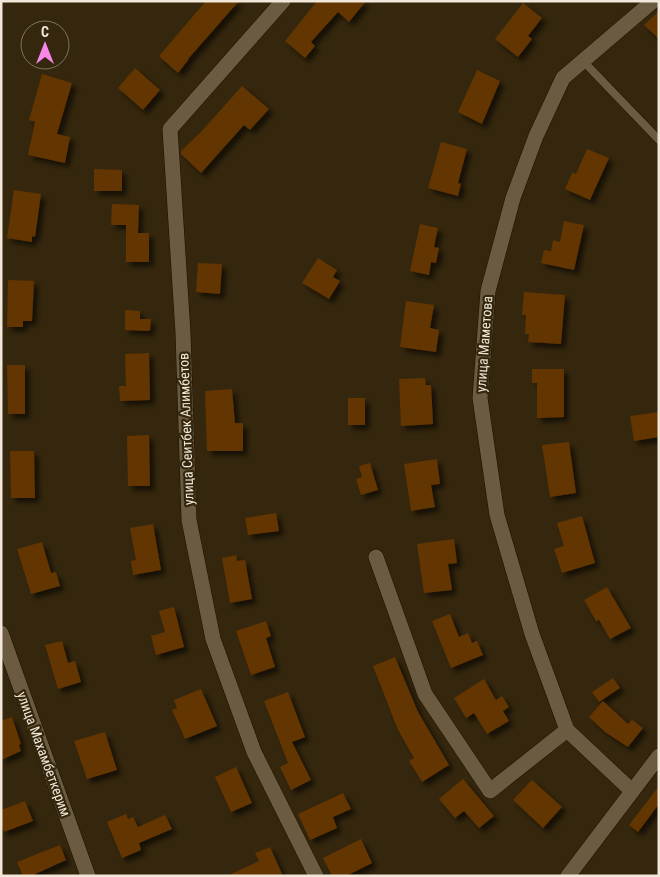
<svg xmlns="http://www.w3.org/2000/svg" width="660" height="877" font-family="'Roboto Condensed',sans-serif">
  <style>
    .building { fill: #633506; filter: url(#shadow) }
    .lines { fill: none; stroke-linecap: round; stroke-linejoin: round }
    .lane-casing { stroke: #1c0f00; stroke-width: 9 }
    .street-casing { stroke: #1c0f00; stroke-width: 16 }
    .lane { stroke: #6b5c41; stroke-width: 8 }
    .street { stroke: #6b5c41; stroke-width: 15 }
    .labels { text-anchor: middle; stroke-width: 4.5; stroke-linejoin: round; paint-order: stroke }
    .street-label { font-size: 14px; fill: #f1e8d9; stroke: #35270d }
  </style>
  <defs>
    <filter id="shadow"><feDropShadow dx="4.5" dy="4.5" stdDeviation="2.5" flood-color="#0009"/></filter>
  </defs>
  <rect width="100%" height="100%" fill="#35270d"/>
  <!-- building -->
  <g class="building">
    <polygon points="206,1 239,1 188,59 189,59 178,73 159,56"/>
    <polygon points="317,1 366,1 349,22 338,12 311,42 315,46 305,58 285,41"/>
    <polygon points="523,3 542,18 528,36 532,39 518,57 495,39"/>
    <polygon points="659,11 659,39 644,25"/>
    <polygon points="135,68 160,90 143,110 118,88"/>
    <polygon points="477,70 500,81 482,124 458,112"/>
    <polygon points="42,74 72,83 57,134 70,137 65,163 28,155 35,122 29,120"/>
    <polygon points="242,86 269,109 250,130 244,125 201,173 181,154 181,151 200,133"/>
    <polygon points="441,142 467,149 458,183 461,184 458,196 428,188"/>
    <polygon points="587,149 609,158 590,200 565,189 572,173 576,174"/>
    <polygon points="94,169 122,170 122,191 94,191"/>
    <polygon points="14,190 41,194 35,237 32,236 32,242 7,238"/>
    <polygon points="112,204 139,205 138,233 149,233 149,262 126,262 126,225 111,225"/>
    <polygon points="564,221 584,225 574,270 541,263 544,250 551,251 553,240 560,242"/>
    <polygon points="420,224 438,228 434,247 439,248 436,263 431,262 429,275 410,271"/>
    <polygon points="318,258 337,270 333,277 340,281 329,299 302,283"/>
    <polygon points="198,263 222,264 220,294 196,292"/>
    <polygon points="8,280 34,281 32,321 23,321 23,327 7,327"/>
    <polygon points="524,292 565,295 561,344 528,342 529,334 525,334 526,315 522,315"/>
    <polygon points="406,301 434,305 430,328 439,330 436,352 400,347"/>
    <polygon points="125,310 140,311 140,319 151,319 150,331 125,330"/>
    <polygon points="149,353 150,400 120,401 119,386 126,386 125,354"/>
    <polygon points="7,365 25,365 25,414 8,414"/>
    <polygon points="532,369 564,369 564,417 537,418 537,383 532,383"/>
    <polygon points="425,378 426,385 431,385 433,424 401,426 399,379"/>
    <polygon points="232,389 235,423 243,423 243,451 207,451 205,391"/>
    <rect x="348" y="398" width="17" height="27"/>
    <polygon points="659,412 659,437 634,441 630,416"/>
    <polygon points="149,435 150,486 128,486 127,436"/>
    <polygon points="569,442 576,493 550,497 542,445"/>
    <polygon points="10,451 34,451 35,498 11,498"/>
    <polygon points="437,459 440,484 431,485 435,507 411,511 404,464"/>
    <polygon points="370,463 378,490 361,495 356,479 362,477 359,466"/>
    <polygon points="276,513 279,531 248,535 245,518"/>
    <polygon points="582,516 595,563 562,573 554,549 564,546 557,523"/>
    <polygon points="153,524 161,570 133,575 131,561 136,560 130,528"/>
    <polygon points="454,539 457,563 448,564 452,590 424,593 417,544"/>
    <polygon points="42,542 51,573 56,572 60,586 31,594 17,549"/>
    <polygon points="236,555 237,561 245,560 252,599 230,603 222,558"/>
    <polygon points="607,587 631,628 610,639 599,620 596,621 584,600"/>
    <polygon points="174,607 184,647 156,655 151,636 165,632 159,611"/>
    <polygon points="450,614 459,637 468,633 472,643 477,641 483,655 451,668 432,621"/>
    <polygon points="266,621 271,636 266,638 275,667 251,675 236,631"/>
    <polygon points="62,641 68,663 75,661 81,682 58,689 45,645"/>
    <polygon points="395,657 418,712 449,765 422,782 409,761 414,758 398,730 373,666"/>
    <polygon points="613,678 620,688 599,702 592,692"/>
    <polygon points="484,679 496,700 502,696 509,707 503,711 509,721 487,734 474,713 466,718 454,698"/>
    <polygon points="201,689 217,726 185,739 172,710 177,708 174,700"/>
    <polygon points="288,692 305,737 292,742 311,780 291,790 280,767 288,763 264,701"/>
    <polygon points="603,701 628,724 632,720 643,728 628,747 605,732 589,717"/>
    <polygon points="12,717 21,744 19,745 21,751 1,760 1,721"/>
    <polygon points="105,732 117,770 87,779 74,741"/>
    <polygon points="236,767 252,803 231,812 215,777"/>
    <polygon points="463,779 494,816 479,828 464,811 455,818 439,799"/>
    <polygon points="532,780 562,807 543,828 513,800"/>
    <polygon points="659,786 659,804 638,832 629,825"/>
    <polygon points="343,793 351,809 333,817 337,828 310,840 298,814"/>
    <polygon points="25,801 33,821 4,832 1,826 1,810"/>
    <polygon points="126,814 128,819 133,817 138,827 165,815 172,829 139,843 141,850 122,858 107,822"/>
    <polygon points="361,839 372,863 346,876 332,876 323,858"/>
    <polygon points="60,845 66,860 31,876 23,876 17,862"/>
    <polygon points="270,847 283,876 227,876 259,861 255,853"/>
  </g>
  <g class="lines">
    <defs>
      <polyline id="lane" points="584,62 659,140"/>
      <g id="street">
        <polyline points="283,1 170,129 183,333 189,520 213,639 254,752 316,876"/>
        <polyline points="376,557 425,694 490,791 567,730"/>
        <polyline points="1,633 88,876"/>
        <polyline points="632,791 567,730 532,634 497,515 480,398 488,291 513,198 536,136 563,78 653,1"/>
        <polyline points="568,876 659,756"/>
      </g>
    </defs>
    <!-- lane casing -->
    <use href="#lane" class="lane-casing"/>
    <!-- street casing -->
    <use href="#street" class="street-casing"/>
    <!-- lane -->
    <use href="#lane" class="lane"/>
    <!-- street -->
    <use href="#street" class="street"/>
  </g>
  <g class="labels">
    <!-- street labels -->
    <g class="street-label">
      <text transform="translate(484 344) rotate(-86)" y="5">улица Маметова</text>
      <text transform="translate(186 429) rotate(-92)" y="5">улица Сеитбек Алимбетов</text>
      <text transform="translate(44 754) rotate(70)" y="5">улица Махамбеткерим</text>
    </g>
  </g>
  <!-- border -->
  <rect width="660" height="877" fill="none" stroke="#f1e8d9" stroke-width="5"/>
  <!-- north arrow -->
  <g transform="translate(45 45)"><circle r="24" fill="#35270d" stroke="#80745f"/>
  <path d="M0-4L9 19L0 12L-9 19Z" fill="#f987e9"/>
  <text y="-8" font-size="14" font-weight="bold" text-anchor="middle" fill="#f1e8d9">С</text>
  </g>
</svg>
